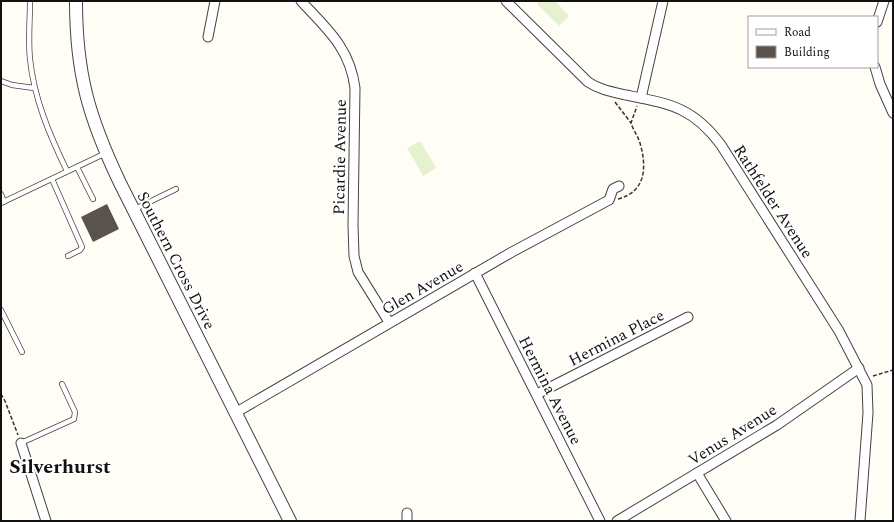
<svg xmlns="http://www.w3.org/2000/svg" width="894" height="522" font-family="Spectral,serif">
  <style>
    .pitch { fill: #e6f2cf }
    .building { fill: #5a524d }
    .lines { fill: none; stroke-linecap: round; stroke-linejoin: round }
    .service-casing { stroke: #444; stroke-width: 6 }
    .minor-casing { stroke: #444; stroke-width: 11 }
    .tertiary-casing { stroke: #444; stroke-width: 14 }
    .path { stroke: #333; stroke-width: 1.5; stroke-dasharray: 4 2; stroke-linecap: butt }
    .service { stroke: #fff; stroke-width: 4.5 }
    .minor { stroke: #fff; stroke-width: 9 }
    .tertiary { stroke: #fff; stroke-width: 12 }
    .labels { text-anchor: middle; stroke-width: 4; stroke-linejoin: round; paint-order: stroke }
    .street-label { font-size: 16px; fill: #111; stroke: #fff }
    .district-label { font-size: 20px; font-weight: bold; fill: #111; stroke: #fff }
  </style>
  <rect width="100%" height="100%" fill="#fffdf5"/>
  <!-- pitch -->
  <g class="pitch">
    <polygon points="539,1 555,1 569,16 559,26 537,4"/>
    <polygon points="420,141 436,168 423,176 407,148"/>
  </g>
  <!-- building -->
  <polygon class="building" points="107,204 119,229 93,242 81,217"/>
  <g class="lines">
    <defs>
      <g id="service">
        <path d="M30,1c0,19 -2,39 0,58 4,40 20,77 37,112"/>
        <polyline points="1,81 12,85 34,88"/>
        <polyline points="77,167 93,199"/>
        <polyline points="52,179 82,247 80,250 68,256"/>
        <polyline points="1,194 4,202"/>
        <polyline points="1,203 106,153"/>
        <polyline points="135,209 176,189"/>
        <polyline points="1,310 22,352"/>
        <polyline points="21,443 74,419 75,412 62,384"/>
      </g>
      <g id="minor">
        <path d="M301,1c26,28 49,47 54,87l-2,137 1,31 4,16 31,50"/>
        <path d="M506,1l82,81c12,8 25,10 38,13 44,9 67,12 95,50l118,186 28,54 1,28 -8,108"/>
        <polyline points="877,22 884,1"/>
        <polyline points="208,37 215,1"/>
        <polyline points="875,67 880,84 893,113"/>
        <polyline points="641,98 663,1"/>
        <polyline points="475,273 600,521"/>
        <polyline points="537,394 688,317"/>
        <polyline points="235,413 512,252 609,200 613,189 619,186"/>
        <polyline points="21,443 46,521"/>
        <polyline points="697,473 726,521"/>
        <polyline points="407,513 407,521"/>
        <polyline points="617,521 777,425 859,368"/>
      </g>
      <path id="tertiary" d="M76,1c0,73 13,117 44,182l170,338"/>
    </defs>
    <!-- service casing -->
    <use href="#service" class="service-casing"/>
    <!-- minor casing -->
    <use href="#minor" class="minor-casing"/>
    <!-- tertiary casing -->
    <use href="#tertiary" class="tertiary-casing"/>
    <!-- path -->
    <g class="path">
      <polyline points="615,102 631,123"/>
      <path d="M618,199c28,-7 29,-32 22,-56 -2,-7 -7,-13 -9,-20l6,-17"/>
      <polyline points="873,376 893,370"/>
      <polyline points="1,394 5,401 18,435"/>
    </g>
    <!-- service -->
    <use href="#service" class="service"/>
    <!-- minor -->
    <use href="#minor" class="minor"/>
    <!-- tertiary -->
    <use href="#tertiary" class="tertiary"/>
  </g>
  <g class="labels">
    <!-- street labels -->
    <g class="street-label">
      <text transform="translate(339 157) rotate(-89)" y="6">Picardie Avenue</text>
      <text transform="translate(774 201) rotate(57)" y="6">Rathfelder Avenue</text>
      <text transform="translate(177 260) rotate(63)" y="6">Southern Cross Drive</text>
      <text transform="translate(422 287) rotate(-30)" y="6">Glen Avenue</text>
      <text transform="translate(616 337) rotate(-27)" y="6">Hermina Place</text>
      <text transform="translate(551 390) rotate(63)" y="6">Hermina Avenue</text>
      <text transform="translate(732 434) rotate(-32)" y="6">Venus Avenue</text>
    </g>
    <!-- district labels -->
    <g class="district-label">
      <text x="60" y="473">Silverhurst</text>
    </g>
  </g>
  <!-- border -->
  <rect width="894" height="522" fill="none" stroke="#111111" stroke-width="4"/>
  <!-- legend -->
  <rect x="748" y="16" width="130" height="52" fill="#ffffff" stroke="#a0a0a0"/>
  <rect x="756" y="29" width="20" height="6" fill="#ffffff" stroke="#a0a0a0"/>
  <text x="784" y="36" font-size="12" fill="#111111">Road</text>
  <rect x="756" y="46" width="20" height="12" fill="#5a524d" stroke="#a0a0a0"/>
  <text x="784" y="56" font-size="12" fill="#111111">Building</text>
</svg>
